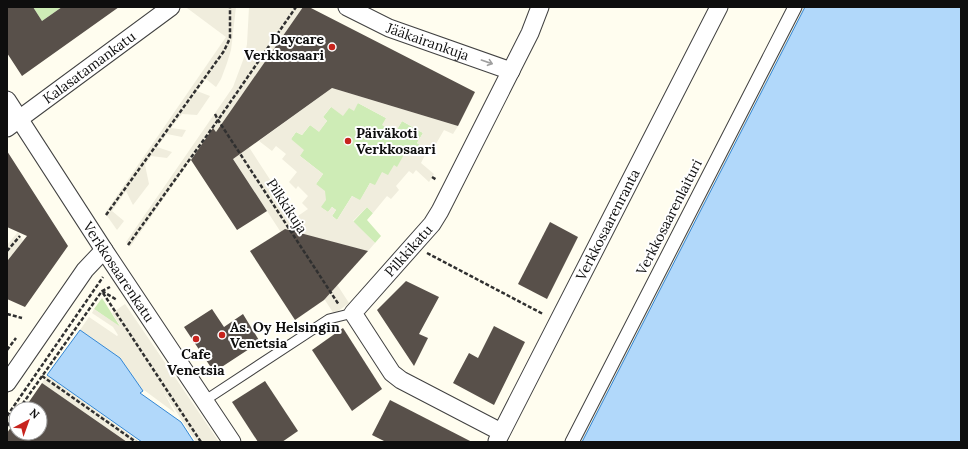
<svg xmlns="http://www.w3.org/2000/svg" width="968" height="449" font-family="Lora,serif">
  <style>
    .green { fill: #ceecb6 }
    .plaza { fill: #f0eddd; fill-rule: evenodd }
    .water { fill: #b1d8fa; stroke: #3387d5 }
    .building { fill: #58504a }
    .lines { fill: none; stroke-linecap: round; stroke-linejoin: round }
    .service-casing { stroke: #414141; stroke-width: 11 }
    .pedestrian-casing { stroke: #414141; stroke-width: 15 }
    .minor-casing { stroke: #414141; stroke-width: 19 }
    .path { stroke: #303030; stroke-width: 2.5; stroke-dasharray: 4 2; stroke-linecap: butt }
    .service { stroke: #fff; stroke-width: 9 }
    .pedestrian { stroke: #fff; stroke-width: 13 }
    .minor { stroke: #fff; stroke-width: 17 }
    .oneway { stroke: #9f9f9f }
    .poi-dot { fill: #c7241e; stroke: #fff; stroke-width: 1.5 }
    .labels { text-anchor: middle; stroke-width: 4; stroke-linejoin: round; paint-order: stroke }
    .poi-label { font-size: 14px; font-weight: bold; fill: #0e0e0e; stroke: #fff; text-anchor: start }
    .street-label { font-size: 14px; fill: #0e0e0e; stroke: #fff }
  </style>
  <rect width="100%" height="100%" fill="#fffdef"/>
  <!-- green -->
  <g class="green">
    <polygon points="33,7 62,7 42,21"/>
    <polygon points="358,103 386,118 395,133 402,121 423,133 417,143 420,145 414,155 375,186 370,183 360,201 352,196 337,220 332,216 336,210 332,207 328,212 320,207 316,184 323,174 300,156 291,139 296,132 302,135 310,125 319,131 327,121 323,117 331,107 349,108"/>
    <polygon points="367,207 373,213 367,220 381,236 375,243 353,222"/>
    <polygon points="102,298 121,328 94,309"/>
  </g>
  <!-- plaza -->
  <g class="plaza">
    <polygon points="188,7 236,7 231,50 227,63 221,79 216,87 206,79 197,91 210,96 197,115 182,114 171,128 186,130 182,137 167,134 157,147 172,152 167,158 151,156 145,165 149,184 133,205 126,191 112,211 124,221 117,230 105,213 226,37 187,8"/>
    <path d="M249,7h54l-75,108 67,103 13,-9 -6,-6 6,-7 -10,-10 -2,3 -7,-7 8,-10 -15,-13 4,-5 -10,-8 -4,5 -13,-10 73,-53 126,38 -5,8 -9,-4 -11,19 -4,-2 -8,16 13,11 -5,8 -13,-12 -3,4 -4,-3 -13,15 3,4 -8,9 -4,-3 -14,17 -6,-6 -14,14 22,22 -7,8 -63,-16 44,68 -15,11 -121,-186 -83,119 -4,-5 107,-155 12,-32 2,-11zM358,103l28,15 -4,7 13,8 7,-12 21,12 -6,10 3,2 -6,10 -8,-4 -9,16 -3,-2 -6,10 -6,-3 -7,13 -5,-2 -10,17 -8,-4 -15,24 -5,-4 4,-6 -4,-3 -4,5 -7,-5 5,-7 -1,-9 -9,-7 7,-10 -23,-18 4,-6 -13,-11 5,-7 6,3 8,-10 9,7 8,-11 -4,-4 8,-10 12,9 6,-8 5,3z"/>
    <polygon points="787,7 805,7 582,442 564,442"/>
    <polygon points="18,232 23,241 8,260 7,245"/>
    <polygon points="125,304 219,442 196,442 163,391 175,413 144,390 143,391 119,358 80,330 89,317 117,336 118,335 113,327 92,313 94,309 121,327 112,313"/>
    <polygon points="47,375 140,442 127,442 42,383"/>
  </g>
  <!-- water -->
  <g class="water">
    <polygon points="805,7 961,7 961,442 582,442"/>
    <polygon points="80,330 120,358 143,391 140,393 181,422 194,442 142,442 47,375"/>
  </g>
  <!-- building -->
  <g class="building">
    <polygon points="7,7 33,7 42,21 62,7 119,7 22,76 7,53"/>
    <polygon points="303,7 309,7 475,92 458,126 332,88 233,159 267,211 237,230 191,160 213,128 216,132"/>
    <polygon points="7,151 68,246 25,307 7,299 8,260 27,236 7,227"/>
    <polygon points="550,222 578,237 547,299 518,284"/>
    <polygon points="285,229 368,251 324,300 295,320 250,251"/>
    <polygon points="406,281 439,297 419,334 428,338 414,366 377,310"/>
    <polygon points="212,309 224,327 243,314 260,342 214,372 184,327"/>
    <polygon points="494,326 525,342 494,405 453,383 469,353 478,358"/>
    <polygon points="343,328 382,389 352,411 312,350"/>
    <polygon points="265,381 298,431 282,442 258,442 232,402"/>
    <polygon points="42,383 127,442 7,442 7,433 16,420 16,433 40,433 40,409 24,409"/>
    <polygon points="390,400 472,442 386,442 372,435"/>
  </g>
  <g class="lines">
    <defs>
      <polyline id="service" points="204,401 329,319 353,313"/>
      <polyline id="pedestrian" points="572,442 795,7"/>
      <g id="minor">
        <path id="s1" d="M347,7l42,21 122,43"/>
        <path id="s2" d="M7,100l97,150 128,192"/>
        <path id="s3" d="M7,128l164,-121"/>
        <polyline points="7,383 85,270 104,250"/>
        <path id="s4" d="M501,432l-100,-52 -9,-7 -39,-60 79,-89 8,-13 90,-178 10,-26"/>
        <path id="s5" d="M497,441l222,-434"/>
      </g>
    </defs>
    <!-- service casing -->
    <use href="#service" class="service-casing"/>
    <!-- pedestrian casing -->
    <use href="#pedestrian" class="pedestrian-casing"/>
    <!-- minor casing -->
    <use href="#minor" class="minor-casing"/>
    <!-- path -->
    <g class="path">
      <polyline points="215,114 218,120 339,305"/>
      <polyline points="432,177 437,180"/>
      <polyline points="106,215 224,51 230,38 230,7"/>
      <polyline points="292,232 300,227"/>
      <polyline points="128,245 218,120 296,7"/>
      <polyline points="7,251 20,236"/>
      <polyline points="427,253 543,314"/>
      <polyline points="102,291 117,300"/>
      <polyline points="103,293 201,442"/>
      <polyline points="7,314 22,318"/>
      <polyline points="7,350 16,338"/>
      <polyline points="42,376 136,442"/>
      <polyline points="19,409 102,291 110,287"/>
      <polyline points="7,416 103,277"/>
      <polyline points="7,426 16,414"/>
    </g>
    <!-- service -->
    <use href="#service" class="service"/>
    <!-- pedestrian -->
    <use href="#pedestrian" class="pedestrian"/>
    <!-- minor -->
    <use href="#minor" class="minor"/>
  </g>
  <!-- one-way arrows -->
  <defs><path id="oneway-shaft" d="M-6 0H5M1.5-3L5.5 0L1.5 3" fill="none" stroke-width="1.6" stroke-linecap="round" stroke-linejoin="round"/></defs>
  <use class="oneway" href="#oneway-shaft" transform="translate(487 62) rotate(19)"/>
  <!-- markers -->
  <g class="poi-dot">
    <circle cx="332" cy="47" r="4"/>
    <circle cx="348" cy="141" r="4"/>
    <circle cx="222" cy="335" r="4"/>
    <circle cx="196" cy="339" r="4"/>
  </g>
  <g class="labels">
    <!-- poi labels -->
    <g class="poi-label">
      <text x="324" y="44" text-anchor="end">Daycare<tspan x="324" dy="16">Verkkosaari</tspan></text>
      <text x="356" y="138">Päiväkoti<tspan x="356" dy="16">Verkkosaari</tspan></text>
      <text x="230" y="332">As. Oy Helsingin<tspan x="230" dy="16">Venetsia</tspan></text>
      <text x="196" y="359" text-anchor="middle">Cafe<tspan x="196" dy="16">Venetsia</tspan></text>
    </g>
    <!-- street labels -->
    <g class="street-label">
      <text dy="5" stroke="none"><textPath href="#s1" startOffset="88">Jääkairankuja</textPath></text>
      <text dy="5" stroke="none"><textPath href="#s3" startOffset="102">Kalasatamankatu</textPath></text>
      <text transform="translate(287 206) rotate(57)" y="5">Pilkkikuja</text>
      <text transform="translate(669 217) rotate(-63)" y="5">Verkkosaarenlaituri</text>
      <text dy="5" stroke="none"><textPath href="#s5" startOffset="243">Verkkosaarenranta</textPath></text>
      <text dy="5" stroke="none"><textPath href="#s4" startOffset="279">Pilkkikatu</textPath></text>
      <text dy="5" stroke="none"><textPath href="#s2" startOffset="205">Verkkosaarenkatu</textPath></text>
    </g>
  </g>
  <!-- border -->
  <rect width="968" height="449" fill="none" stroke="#0e0e0e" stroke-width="16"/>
  <!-- north arrow -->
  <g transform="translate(28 421) rotate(41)"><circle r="19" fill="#ffffff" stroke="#9f9f9f"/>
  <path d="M0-3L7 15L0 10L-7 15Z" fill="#c7241e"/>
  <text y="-6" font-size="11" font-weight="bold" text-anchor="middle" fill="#0e0e0e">N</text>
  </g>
</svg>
